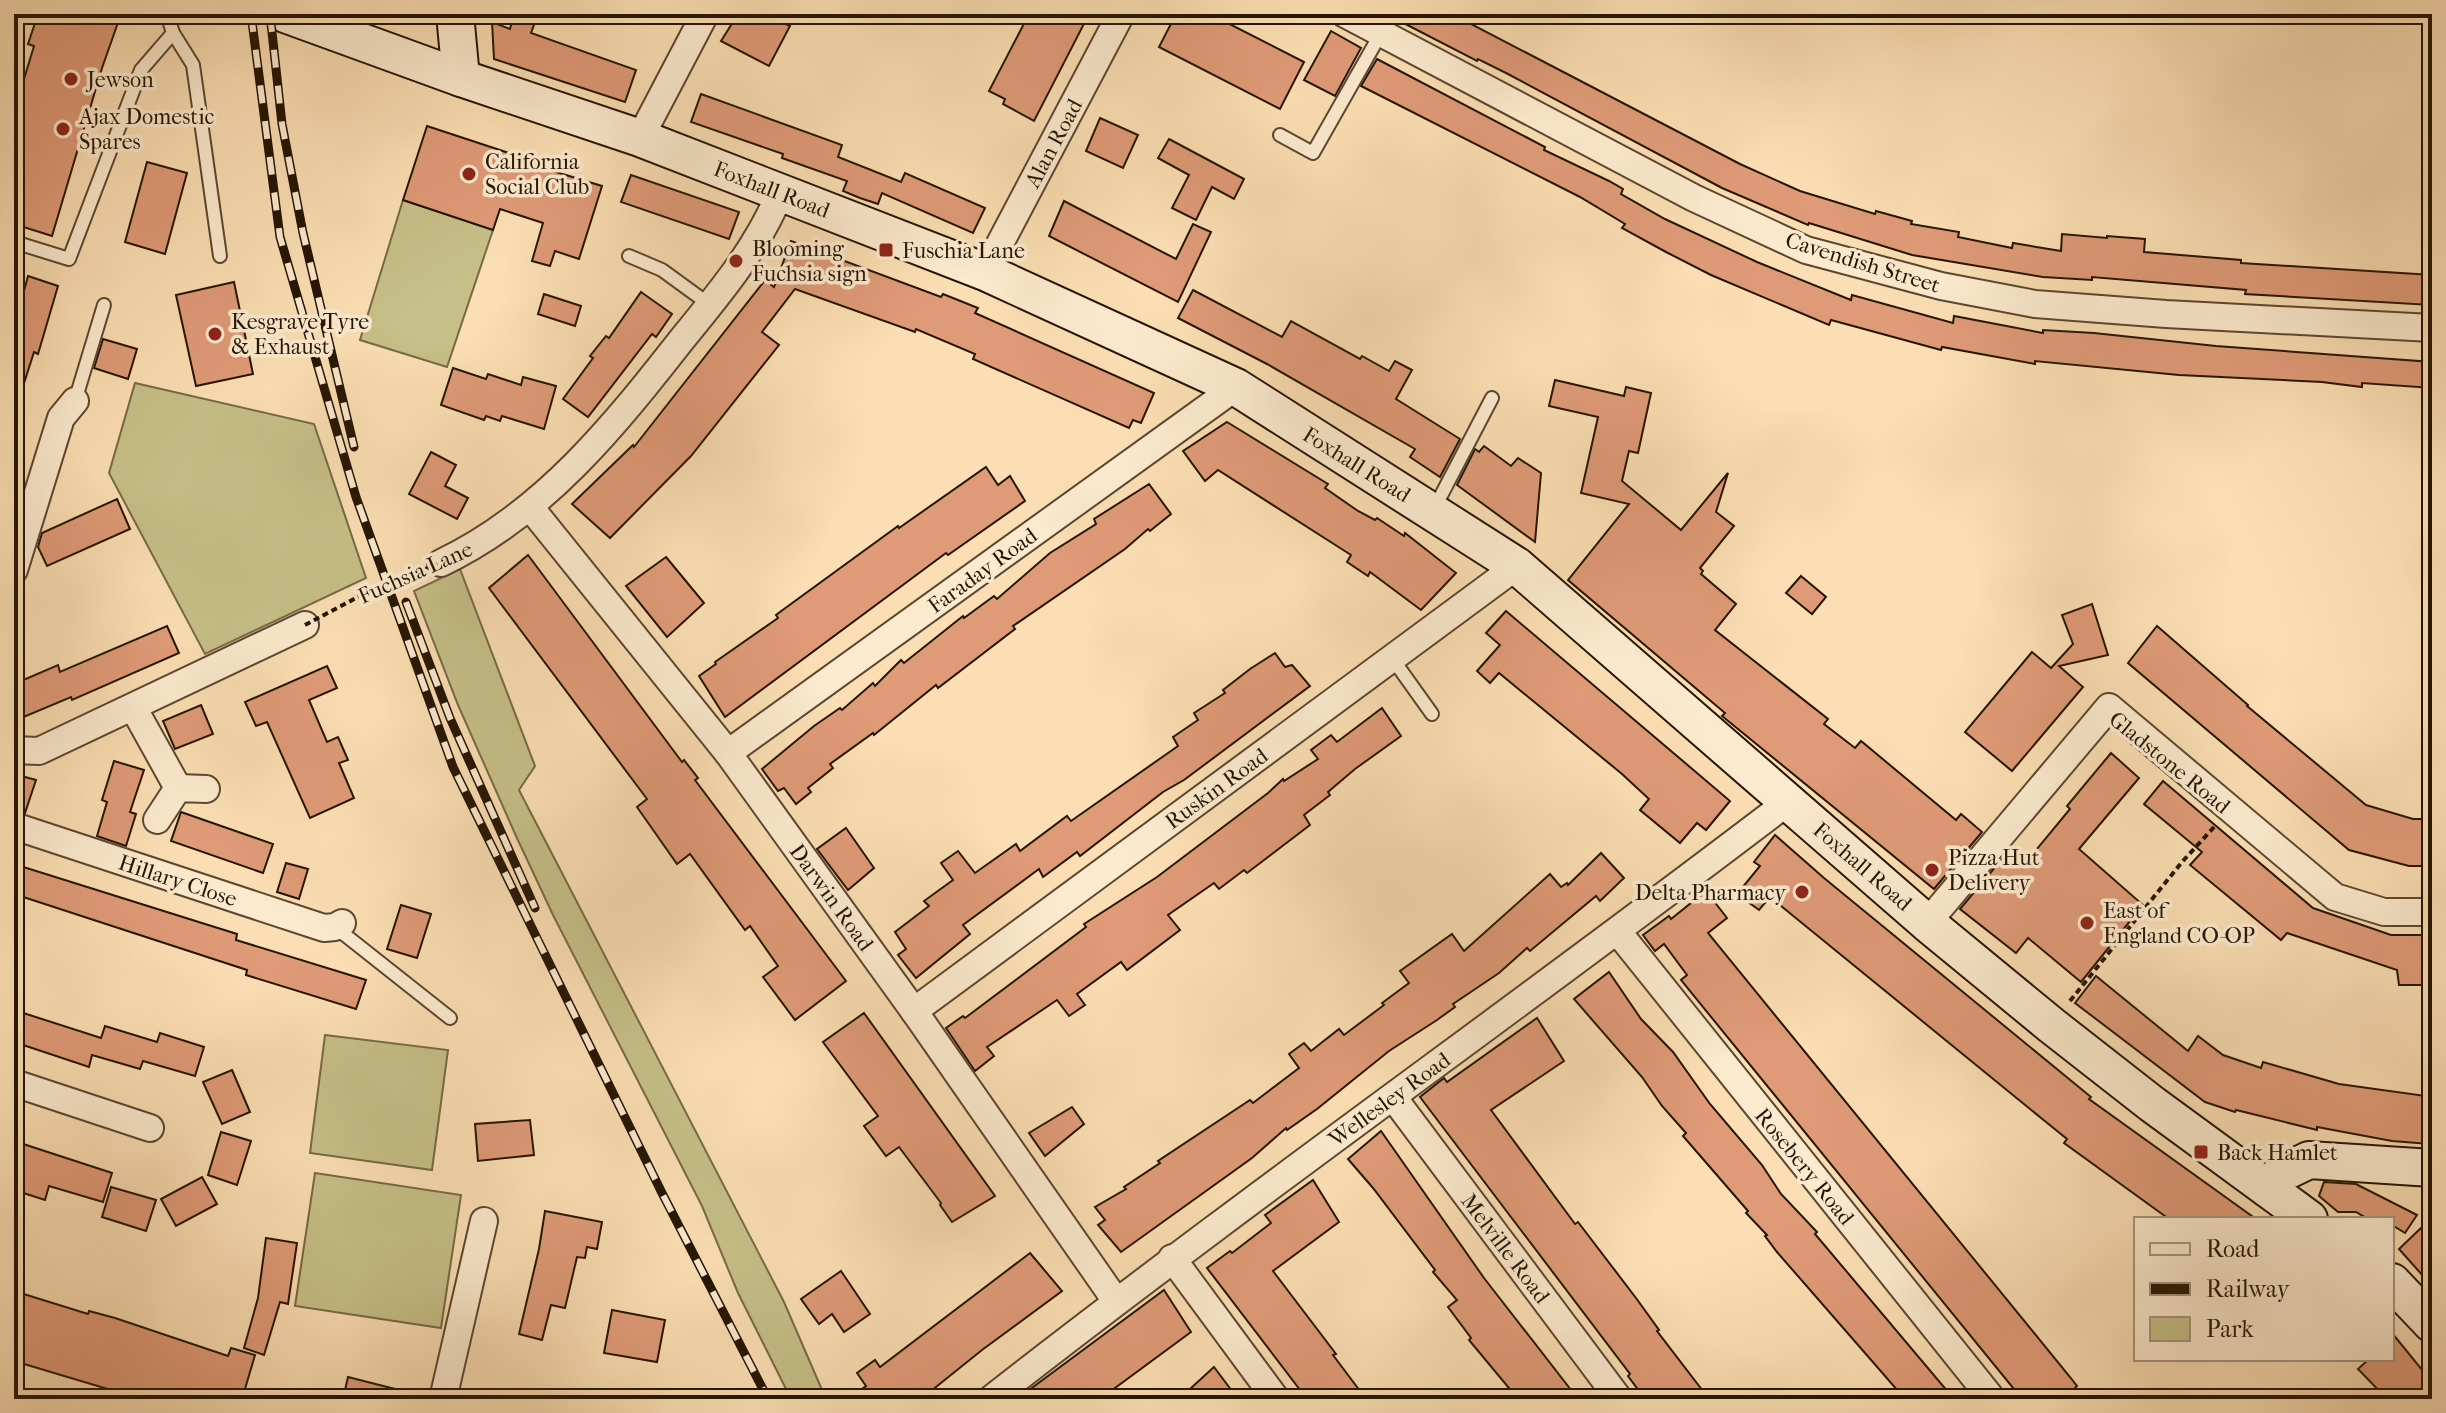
<svg xmlns="http://www.w3.org/2000/svg" width="2446" height="1413" font-family="'IM FELL French Canon',serif">
  <style>
    .green { fill: #c6bf87; stroke: #766a46; stroke-width: 2 }
    .building { fill: #df9a77; stroke: #251504; stroke-width: 2 }
    .lines { fill: none; stroke-linecap: round; stroke-linejoin: round }
    .lane-casing { stroke: #5a4730; stroke-width: 16 }
    .street-casing { stroke: #5a4730; stroke-width: 30 }
    .secondary-casing { stroke: #251504; stroke-width: 40 }
    .path { stroke: #251504; stroke-width: 4; stroke-dasharray: 6 4; stroke-linecap: butt }
    .lane { stroke: #fceace; stroke-width: 12 }
    .street { stroke: #fceace; stroke-width: 26 }
    .secondary { stroke: #fceace; stroke-width: 36 }
    .rail-casing { stroke: #251504; stroke-width: 9 }
    .rail { stroke: #fceace; stroke-width: 6; stroke-dasharray: 18; stroke-linecap: butt }
    .path-bridge { stroke: #251504; stroke-width: 4; stroke-dasharray: 6 4; stroke-linecap: butt }
    .poi-dot { fill: #8f2418; stroke: #fceace; stroke-width: 3 }
    .labels { text-anchor: middle; stroke-width: 7; stroke-linejoin: round; paint-order: stroke }
    .poi-label { font-size: 22px; fill: #251504; stroke: #fceace; text-anchor: start }
    .street-label { font-size: 22px; fill: #251504; stroke: #fceace }
  </style>
  <rect width="100%" height="100%" fill="#fbdeb3"/>
  <filter id="stains"><feTurbulence type="fractalNoise" baseFrequency=".0025" numOctaves="4"/><feColorMatrix values="0 0 0 0 .2 0 0 0 0 .09 0 0 0 0 .02 0 0 0 .5 -.17"/></filter>
  <radialGradient id="worn" r=".72"><stop offset=".6" stop-color="#630" stop-opacity="0"/><stop offset="1" stop-color="#630" stop-opacity=".3"/></radialGradient>
  <!-- green -->
  <g class="green">
    <polygon points="403,200 493,230 447,367 360,340"/>
    <polygon points="135,383 314,424 366,578 205,654 109,473"/>
    <polygon points="460,569 535,766 519,790 784,1302 826,1399 791,1399 738,1293 702,1206 553,915 516,836 458,705 414,591"/>
    <polygon points="325,1035 448,1050 432,1170 310,1153"/>
    <polygon points="315,1173 461,1195 441,1328 295,1306"/>
  </g>
  <!-- building -->
  <g class="building">
    <polygon points="38,14 121,14 102,68 52,236 14,224 14,112 34,46 28,44"/>
    <polygon points="514,14 538,14 531,33 636,70 625,102 494,59 492,22 510,29"/>
    <polygon points="738,14 766,14 790,26 769,66 721,41"/>
    <polygon points="1029,14 1089,14 1034,121 1003,104 1005,99 989,91"/>
    <polygon points="1176,14 1210,14 1304,62 1280,109 1159,47"/>
    <polygon points="1386,14 1452,14 1740,164 1800,191 1875,214 1876,211 1912,221 1911,224 1959,232 1958,237 2012,248 2013,243 2061,251 2062,234 2107,238 2107,236 2145,239 2144,252 2241,260 2241,263 2432,275 2431,305 2245,294 2246,290 2092,277 2092,280 2043,277 1912,255 1809,223 1808,225 1722,188 1508,74 1478,59 1477,61"/>
    <polygon points="1331,31 1361,48 1335,96 1304,80"/>
    <polygon points="1377,59 1545,147 1544,150 1609,181 1623,189 1621,194 1665,219 1757,262 1851,300 1852,295 1953,323 1954,316 2043,333 2043,330 2094,333 2216,346 2432,362 2432,388 2362,383 2362,387 2322,382 2179,375 2035,361 2035,364 1942,347 1941,350 1831,320 1829,325 1711,275 1666,252 1622,228 1625,224 1580,197 1361,86"/>
    <polygon points="701,94 842,145 838,157 871,170 901,182 905,173 985,208 973,233 882,193 878,204 860,198 843,191 847,181 782,158 783,154 691,122"/>
    <polygon points="1100,118 1138,135 1123,168 1086,151"/>
    <polygon points="427,126 515,155 513,159 602,186 579,259 555,251 550,266 532,261 543,223 500,209 493,230 403,200"/>
    <polygon points="1169,139 1244,179 1234,199 1212,187 1196,220 1172,208 1189,175 1158,158"/>
    <polygon points="147,162 187,173 165,254 125,242"/>
    <polygon points="631,175 739,212 729,239 621,202"/>
    <polygon points="1064,201 1176,259 1193,224 1211,232 1178,302 1049,236"/>
    <polygon points="791,241 941,297 943,294 978,308 975,313 1154,393 1141,423 1133,420 1129,428 973,359 975,354 916,329 915,332 795,289 762,332 779,345 691,456 610,538 572,504 633,445 634,447 765,280 774,287"/>
    <polygon points="28,276 58,286 38,354 34,352 18,402 14,401 14,328"/>
    <polygon points="234,282 253,374 196,386 176,295"/>
    <polygon points="1193,290 1282,337 1291,321 1360,359 1362,356 1389,371 1395,361 1412,370 1396,399 1460,439 1440,477 1410,457 1415,449 1267,364 1178,318"/>
    <polygon points="641,292 672,314 656,337 652,334 588,417 563,399 593,358 590,356 606,336 609,338"/>
    <polygon points="544,294 581,306 575,326 538,314"/>
    <polygon points="103,339 137,349 128,379 94,368"/>
    <polygon points="453,368 486,379 488,374 521,385 523,377 556,386 544,429 502,416 500,421 486,416 484,420 441,405"/>
    <polygon points="1555,380 1624,396 1626,387 1651,393 1638,453 1629,451 1622,481 1681,530 1728,473 1716,512 1734,526 1700,568 1703,571 1701,574 1736,604 1715,630 1828,719 1824,724 1855,748 1861,741 1956,820 1961,814 1982,832 1934,889 1722,716 1725,713 1568,580 1629,504 1581,493 1598,417 1549,406"/>
    <polygon points="1227,422 1328,484 1325,488 1358,511 1375,520 1377,518 1404,536 1405,533 1456,573 1421,610 1370,572 1368,576 1347,562 1351,555 1218,470 1205,481 1183,451"/>
    <polygon points="1484,446 1511,466 1518,458 1541,473 1535,542 1457,485 1475,449 1479,452"/>
    <polygon points="431,452 456,465 445,486 468,498 457,519 409,494"/>
    <polygon points="986,467 998,485 1010,476 1025,501 948,555 946,553 725,717 699,676 716,664 715,662 778,618 776,615 784,609 898,526 899,528"/>
    <polygon points="1149,484 1171,514 1150,531 1148,529 1125,549 1013,626 1015,629 938,688 936,685 874,735 873,733 830,764 833,768 808,788 811,792 796,804 784,788 778,791 762,769 814,726 840,708 842,710 873,683 875,686 901,660 904,663 963,616 964,618 994,596 997,599 1050,553 1096,524 1094,519"/>
    <polygon points="117,499 130,529 47,566 38,547 42,533"/>
    <polygon points="528,555 682,762 684,760 698,778 695,780 846,981 795,1020 763,977 778,966 750,926 745,930 690,854 677,864 637,807 647,799 489,588"/>
    <polygon points="666,557 704,603 667,637 626,586"/>
    <polygon points="1801,576 1826,597 1812,614 1786,593"/>
    <polygon points="2092,604 2108,655 2059,666 2083,687 2012,771 1965,732 2032,652 2051,668 2073,644 2062,615"/>
    <polygon points="1506,611 1730,801 1706,830 1697,823 1680,843 1640,810 1649,799 1622,774 1499,673 1490,683 1477,671 1500,645 1486,633"/>
    <polygon points="167,626 179,653 72,700 71,697 14,721 14,684 58,665 60,672"/>
    <polygon points="2157,626 2248,705 2247,706 2366,805 2413,819 2432,819 2432,866 2409,866 2349,850 2128,663"/>
    <polygon points="1275,653 1285,667 1292,665 1310,686 1184,780 1163,792 1080,856 1077,852 1043,877 1039,869 963,925 970,934 916,978 898,955 906,949 895,932 929,906 924,901 953,880 941,863 958,851 975,873 1016,844 1020,851 1067,816 1071,821 1178,746 1173,737 1198,720 1194,713 1225,693 1223,690 1250,669"/>
    <polygon points="327,666 337,688 309,700 327,742 338,737 348,760 339,763 354,798 310,818 267,722 256,726 245,702"/>
    <polygon points="201,705 213,734 175,749 163,721"/>
    <polygon points="1382,708 1401,736 1355,769 1328,792 1330,795 1304,815 1310,825 1247,873 1244,870 1219,889 1214,883 1168,915 1180,930 1127,970 1121,962 1077,994 1085,1005 1069,1016 1057,1000 987,1047 994,1056 975,1071 946,1028 963,1016 965,1018 1086,927 1084,924 1157,877 1268,793 1283,779 1284,781 1318,759 1311,750 1331,735 1337,742"/>
    <polygon points="2111,753 2139,778 2079,849 2143,905 2081,982 2028,938 2016,953 1960,909 2012,847 2027,861 2070,809 2067,806"/>
    <polygon points="114,761 144,770 130,812 136,814 126,846 97,836 107,802 102,800"/>
    <polygon points="14,774 36,780 25,813 14,810"/>
    <polygon points="2163,781 2313,908 2391,935 2432,935 2432,985 2399,985 2397,970 2287,933 2281,940 2190,865 2202,852 2144,804"/>
    <polygon points="181,812 273,844 263,873 171,841"/>
    <polygon points="846,828 874,868 848,890 817,849"/>
    <polygon points="1775,835 1824,878 2091,1097 2089,1099 2256,1219 2169,1219 2064,1143 2067,1139 2046,1122 1770,897 1759,910 1737,894 1760,866 1754,862"/>
    <polygon points="1601,853 1624,878 1600,901 1596,896 1530,951 1527,948 1499,973 1453,1004 1455,1007 1437,1020 1389,1051 1317,1109 1287,1130 1286,1128 1252,1158 1121,1252 1098,1225 1105,1220 1095,1207 1126,1189 1124,1187 1160,1163 1158,1161 1250,1100 1253,1103 1299,1068 1289,1054 1304,1043 1311,1051 1339,1029 1344,1035 1384,1005 1382,1003 1409,983 1400,971 1452,934 1464,951 1550,874 1561,887 1567,883 1568,885"/>
    <polygon points="286,863 308,869 299,899 277,892"/>
    <polygon points="17,865 237,934 236,940 366,980 356,1009 246,975 247,970 14,894 14,875"/>
    <polygon points="1706,891 1727,918 1708,933 2070,1377 2077,1386 2074,1389 2083,1399 2022,1399 1681,980 1687,975 1664,944 1655,951 1643,935 1669,916 1671,919"/>
    <polygon points="401,905 431,914 417,958 387,949"/>
    <polygon points="1609,972 1641,1019 1673,1052 1710,1104 1762,1165 1781,1194 1817,1232 1815,1234 1954,1399 1905,1399 1777,1252 1765,1236 1767,1235 1746,1213 1748,1211 1683,1136 1686,1133 1662,1106 1642,1077 1574,999"/>
    <polygon points="2096,976 2188,1051 2198,1036 2223,1055 2261,1068 2263,1062 2339,1084 2426,1096 2423,1116 2431,1116 2429,1144 2392,1141 2317,1127 2317,1130 2236,1110 2235,1112 2205,1102 2075,1003"/>
    <polygon points="14,1010 101,1038 105,1026 157,1042 160,1033 204,1047 195,1076 143,1061 140,1069 92,1055 89,1067 14,1042"/>
    <polygon points="864,1013 995,1196 952,1222 940,1205 941,1203 899,1147 886,1156 864,1126 878,1116 823,1042"/>
    <polygon points="1537,1018 1564,1061 1491,1110 1575,1224 1578,1222 1636,1298 1659,1330 1657,1331 1709,1399 1645,1399 1628,1376 1630,1374 1420,1097 1444,1078 1447,1082"/>
    <polygon points="232,1070 250,1112 222,1124 203,1082"/>
    <polygon points="1072,1107 1084,1124 1045,1156 1029,1133"/>
    <polygon points="530,1120 534,1155 478,1161 475,1124"/>
    <polygon points="1381,1131 1484,1278 1578,1399 1518,1399 1469,1340 1471,1338 1448,1307 1457,1300 1433,1272 1435,1270 1373,1188 1348,1159"/>
    <polygon points="221,1132 251,1141 237,1185 208,1175"/>
    <polygon points="14,1141 112,1173 103,1202 49,1186 45,1200 14,1190"/>
    <polygon points="202,1177 217,1204 176,1226 161,1199"/>
    <polygon points="1313,1180 1339,1222 1273,1271 1336,1354 1333,1355 1366,1399 1307,1399 1207,1268 1230,1251 1232,1253 1271,1223 1265,1215"/>
    <polygon points="2324,1182 2356,1184 2417,1215 2405,1233 2392,1225 2392,1219 2368,1219 2356,1212 2338,1212 2319,1196"/>
    <polygon points="111,1187 156,1200 146,1231 102,1217"/>
    <polygon points="545,1211 602,1222 597,1249 587,1247 585,1258 577,1257 565,1308 551,1305 542,1340 519,1334 539,1249"/>
    <polygon points="2421,1228 2432,1240 2432,1286 2399,1249"/>
    <polygon points="266,1238 297,1243 288,1304 280,1302 264,1355 244,1348 258,1298"/>
    <polygon points="1030,1253 1062,1291 982,1350 921,1399 848,1399 866,1386 857,1373 875,1360 880,1367"/>
    <polygon points="841,1271 870,1314 844,1332 832,1314 819,1324 801,1299"/>
    <polygon points="1164,1290 1191,1332 1100,1399 1017,1399"/>
    <polygon points="14,1291 88,1314 89,1311 115,1318 228,1356 231,1348 255,1355 242,1399 141,1399 14,1361"/>
    <polygon points="612,1310 665,1320 657,1362 604,1353"/>
    <polygon points="2392,1333 2432,1382 2432,1399 2387,1399 2358,1369 2369,1359 2392,1359"/>
    <polygon points="1214,1367 1238,1399 1179,1399"/>
    <polygon points="348,1377 407,1392 406,1399 343,1399"/>
  </g>
  <g class="lines">
    <defs>
      <g id="lane">
        <polyline points="173,33 193,65 220,256"/>
        <polyline points="1280,135 1313,153 1381,33"/>
        <polyline points="14,242 69,259 141,70 173,33 167,14"/>
        <polyline points="629,256 662,270 710,305"/>
        <polyline points="75,401 104,305"/>
        <polyline points="1434,509 1492,398"/>
        <polyline points="1392,658 1432,714"/>
        <polyline points="335,927 450,1018"/>
      </g>
      <g id="street">
        <polyline points="1345,14 1694,198 1806,250 1941,286 2035,304 2166,314 2432,328"/>
        <polyline points="640,138 705,14"/>
        <polyline points="985,272 1121,14"/>
        <polyline points="530,507 728,753 914,1011 1116,1301"/>
        <path d="M441,563c103,-49 173,-137 242,-225 37,-45 75,-91 97,-145"/>
        <polyline points="14,570 61,418 75,401"/>
        <polyline points="133,707 178,788"/>
        <polyline points="14,750 39,751 305,625"/>
        <polyline points="728,753 1236,387"/>
        <polyline points="157,820 178,788 206,789"/>
        <polyline points="14,826 324,928 335,927 342,923"/>
        <polyline points="1927,923 2109,707 2335,897 2384,912 2432,912"/>
        <polyline points="1618,932 1992,1399"/>
        <polyline points="914,1011 1517,566"/>
        <polyline points="14,1083 150,1128"/>
        <polyline points="1393,1097 1619,1399"/>
        <polyline points="1172,1258 1276,1399"/>
        <polyline points="443,1399 484,1221"/>
        <path d="M991,1399c262,-205 534,-396 798,-598"/>
      </g>
      <g id="secondary">
        <polyline points="285,14 461,78 640,138 985,272 1236,387 1517,566 1927,923 2051,1025 2152,1104 2309,1219"/>
        <polyline points="455,14 461,78"/>
        <polyline points="2267,1188 2280,1174 2309,1160 2432,1168"/>
        <polyline points="2392,1282 2432,1324"/>
      </g>
    </defs>
    <!-- lane casing -->
    <use href="#lane" class="lane-casing"/>
    <!-- street casing -->
    <use href="#street" class="street-casing"/>
    <!-- secondary casing -->
    <use href="#secondary" class="secondary-casing"/>
    <!-- path -->
    <polyline class="path" points="2070,1001 2182,862 2215,826"/>
    <!-- lane -->
    <use href="#lane" class="lane"/>
    <!-- street -->
    <use href="#street" class="street"/>
    <!-- secondary -->
    <use href="#secondary" class="secondary"/>
    <defs>
      <g id="rail">
        <polyline points="251,14 280,237 356,497 453,767 662,1193 768,1399"/>
        <polyline points="270,14 282,124 303,233 354,447"/>
        <polyline points="406,602 450,718 535,908"/>
      </g>
    </defs>
    <!-- rail casing -->
    <use href="#rail" class="rail-casing"/>
    <!-- rail -->
    <use href="#rail" class="rail"/>
    <!-- path-bridge -->
    <polyline class="path-bridge" points="305,625 375,588 441,563"/>
  </g>
  <!-- markers -->
  <g class="poi-dot">
    <circle cx="71" cy="79" r="8"/>
    <circle cx="63" cy="129" r="8"/>
    <circle cx="469" cy="174" r="8"/>
    <rect x="878" y="242" width="16" height="16" rx="4"/>
    <circle cx="736" cy="261" r="8"/>
    <circle cx="215" cy="334" r="8"/>
    <circle cx="1932" cy="870" r="8"/>
    <circle cx="1802" cy="892" r="8"/>
    <circle cx="2087" cy="923" r="8"/>
    <rect x="2193" y="1144" width="16" height="16" rx="4"/>
  </g>
  <g class="labels">
    <!-- poi labels -->
    <g class="poi-label">
      <text x="87" y="87">Jewson</text>
      <text x="79" y="124">Ajax Domestic<tspan x="79" dy="25">Spares</tspan></text>
      <text x="485" y="169">California<tspan x="485" dy="25">Social Club</tspan></text>
      <text x="752" y="256">Blooming<tspan x="752" dy="25">Fuchsia sign</tspan></text>
      <text x="902" y="258">Fuschia Lane</text>
      <text x="231" y="329">Kesgrave Tyre<tspan x="231" dy="25">&amp; Exhaust</tspan></text>
      <text x="1948" y="865">Pizza Hut<tspan x="1948" dy="25">Delivery</tspan></text>
      <text x="1786" y="900" text-anchor="end">Delta Pharmacy</text>
      <text x="2103" y="918">East of<tspan x="2103" dy="25">England CO-OP</tspan></text>
      <text x="2217" y="1160">Back Hamlet</text>
    </g>
    <!-- street labels -->
    <g class="street-label">
      <text transform="translate(1053 143) rotate(-62)" y="8">Alan Road</text>
      <text transform="translate(772 189) rotate(21)" y="8">Foxhall Road</text>
      <text transform="translate(1863 262) rotate(17)" y="8">Cavendish Street</text>
      <text transform="translate(1357 464) rotate(32)" y="8">Foxhall Road</text>
      <text transform="translate(982 570) rotate(-36)" y="8">Faraday Road</text>
      <text transform="translate(415 572) rotate(-24)" y="8">Fuchsia Lane</text>
      <text transform="translate(2170 762) rotate(39)" y="8">Gladstone Road</text>
      <text transform="translate(1216 788) rotate(-36)" y="8">Ruskin Road</text>
      <text transform="translate(1863 866) rotate(41)" y="8">Foxhall Road</text>
      <text transform="translate(178 880) rotate(18)" y="8">Hillary Close</text>
      <text transform="translate(832 897) rotate(54)" y="8">Darwin Road</text>
      <text transform="translate(1389 1099) rotate(-36)" y="8">Wellesley Road</text>
      <text transform="translate(1805 1166) rotate(51)" y="8">Rosebery Road</text>
      <text transform="translate(1506 1248) rotate(53)" y="8">Melville Road</text>
    </g>
  </g>
  <!-- margin -->
  <rect width="2446" height="1413" fill="none" stroke="#fbdeb3" stroke-width="48"/>
  <rect x="16" y="16" width="2414" height="1381" fill="none" stroke="#251504" stroke-width="4"/>
  <rect x="24" y="24" width="2398" height="1365" fill="none" stroke="#251504" stroke-width="2"/>
  <!-- legend -->
  <rect x="2134" y="1217" width="260" height="144" fill="#fceace" stroke="#a6957d" stroke-width="2"/>
  <rect x="2150" y="1243" width="40" height="12" fill="#fceace" stroke="#a6957d" stroke-width="2"/>
  <text x="2206" y="1257" font-size="24" fill="#251504">Road</text>
  <rect x="2150" y="1283" width="40" height="12" fill="#251504" stroke="#a6957d" stroke-width="2"/>
  <text x="2206" y="1297" font-size="24" fill="#251504">Railway</text>
  <rect x="2150" y="1317" width="40" height="24" fill="#c6bf87" stroke="#a6957d" stroke-width="2"/>
  <text x="2206" y="1337" font-size="24" fill="#251504">Park</text>
  <rect width="100%" height="100%" filter="url(#stains)"/>
  <rect width="100%" height="100%" fill="url(#worn)"/>
</svg>
